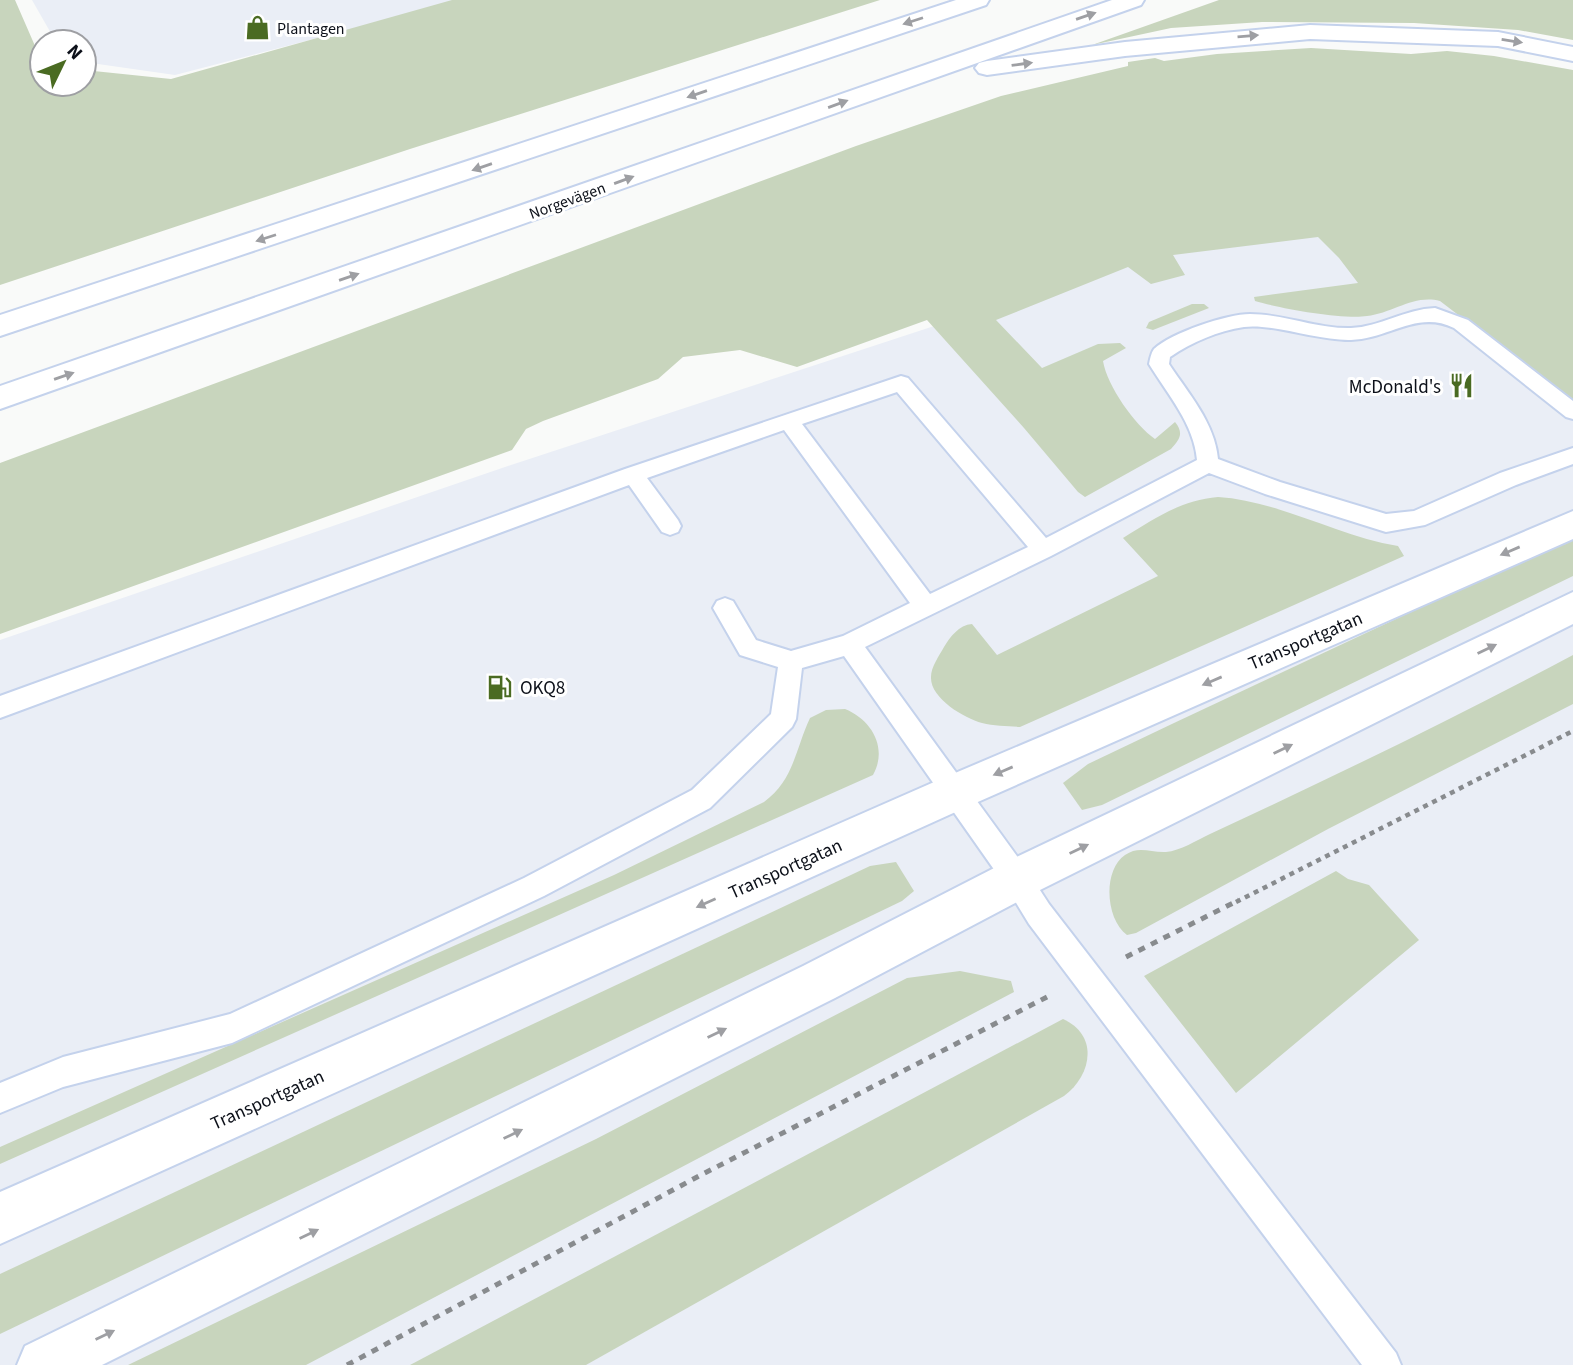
<svg xmlns="http://www.w3.org/2000/svg" width="1573" height="1365" font-family="'Source Sans 3',sans-serif">
  <style>
    .built { fill: #eaeef6 }
    .green { fill: #c8d5bd }
    .lines { fill: none; stroke-linecap: round; stroke-linejoin: round }
    .lane-casing { stroke: #c4d2ec; stroke-width: 4 }
    .secondary-casing { stroke: #c4d2ec; stroke-width: 4 }
    .highway-casing { stroke: #c4d2ec; stroke-width: 4 }
    .path-far1 { stroke: #888b8e; stroke-width: 4.5; stroke-dasharray: 5 5; stroke-linecap: butt }
    .path { stroke: #888b8e; stroke-width: 5; stroke-dasharray: 7 7; stroke-linecap: butt }
    .lane { fill: #fff; fill-rule: evenodd }
    .secondary { fill: #fff; fill-rule: evenodd }
    .highway { fill: #fff; fill-rule: evenodd }
    .oneway { fill: #9e9fa3 }
    .labels { text-anchor: middle; stroke-width: 6; stroke-linejoin: round; paint-order: stroke }
    .far-poi-label { font-size: 16px; fill: #0c1019; stroke: #fff; text-anchor: start }
    .far-street-label { font-size: 16px; fill: #0c1019; stroke: #fff }
    .poi-label { font-size: 19px; fill: #0c1019; stroke: #fff; text-anchor: end }
    .street-label { font-size: 19px; fill: #0c1019; stroke: #fff }
  </style>
  <rect width="100%" height="100%" fill="#f9faf9"/>
  <!-- built -->
  <g class="built">
    <polygon points="32,0 464,0 175,75 84,62 84,42 56,42"/>
    <polygon points="1306,204 1573,348 1573,1365 0,1365 0,640 505,467"/>
  </g>
  <!-- green -->
  <g class="green">
    <polygon points="0,0 15,0 42,62 42,84 84,84 84,70 171,79 452,0 880,0 410,149 0,285"/>
    <polygon points="1219,0 1573,0 1573,40 1518,30 1414,23 1262,22 1171,28 1092,45"/>
    <path d="M1311,48l100,6 36,-3 47,5 79,14v330l-14,-8 -119,-91c-26,-7 -47,12 -73,15 -23,4 -89,-8 -112,-15l-1,-4 104,-14 -19,-25 -21,-21 -145,18 12,20 -34,9 -23,-17 -132,53 46,48 56,-24 22,-1 6,5 -23,13c4,25 32,64 52,78l20,-17c9,11 5,17 -4,27l-86,48 -7,-5 -54,-64 -97,-108 -130,47 -57,-17 -57,7 -25,22 -115,42 -17,8 -14,21 -512,184v-171l856,-317 145,-50 127,-30v-4l27,-4 9,3 53,-7z"/>
    <polygon points="1192,304 1204,304 1209,308 1153,330 1146,328 1149,322"/>
    <path d="M1218,497c62,4 119,39 180,49l6,10 -384,171c-12,-1 -26,-1 -38,-4 -18,-5 -52,-25 -51,-46 0,-10 8,-21 13,-30 6,-10 15,-22 28,-23l25,31 161,-79 -35,-38c31,-19 58,-38 95,-41z"/>
    <polygon points="1573,536 1573,576 1102,805 1082,810 1063,783 1088,764 1174,723"/>
    <path d="M1573,655v49l-245,125 -192,104 -9,2c-21,-15 -25,-64 -2,-80 14,-10 26,-2 41,-3 14,-1 31,-12 44,-18 123,-57 244,-116 363,-179z"/>
    <path d="M845,709c27,11 43,39 28,66l-873,389v-17l614,-272 150,-73c30,-22 31,-52 46,-84l16,-8z"/>
    <polygon points="896,862 914,891 902,901 0,1334 0,1274 870,866"/>
    <polygon points="1336,871 1348,879 1369,885 1419,940 1236,1093 1144,976"/>
    <polygon points="960,971 1011,981 1014,992 306,1365 128,1365 596,1139 907,978"/>
    <path d="M1063,1019c37,17 28,57 1,77l-478,269h-176z"/>
  </g>
  <g class="lines">
    <defs>
      <path id="lane" d="M1435,308l33,12 105,81v18l-7,-2 -112,-89c-37,-18 -65,11 -103,12 -32,1 -80,-17 -107,-13 -26,4 -52,15 -74,30l-1,7c19,29 46,59 49,95l62,23 106,32 28,-3 86,-38 73,-25v16l-57,21 -91,40 -39,7 -121,-38 -56,-21 -158,83 -186,91 162,223 22,34 347,449 5,12h-39l-333,-441 -22,-36 -163,-232 -42,12 -6,51 -4,8 -82,81 -166,88 -312,147 -169,44 -63,26v-30l63,-26 167,-43 294,-136 168,-88 79,-76 7,-47 -38,-12 -27,-47 4,-7 8,-3 8,3 23,39 35,11 52,-15 67,-33 -126,-173 -137,48 31,42 3,6 -3,6 -8,3 -8,-3 -33,-47 -629,233v-22l625,-227 276,-93 7,2 138,160 151,-78c-3,-36 -29,-65 -48,-96 1,-5 2,-11 5,-15 17,-16 73,-35 96,-35 34,0 67,15 101,14 29,-1 54,-19 84,-20zM897,392l131,155 -98,47 -128,-170z"/>
      <g id="secondary">
        <polygon points="1573,511 1573,539 971,805 0,1244 0,1192 941,779"/>
        <polygon points="1573,592 1573,624 1032,894 835,998 102,1365 17,1365 25,1346 803,966 1002,864"/>
      </g>
      <g id="highway">
        <polygon points="956,0 989,0 986,5 0,336 0,315"/>
        <polygon points="1112,0 1144,0 1141,5 0,409 0,386"/>
        <polygon points="1310,25 1498,32 1573,47 1573,61 1498,46 1310,39 1125,56 987,75 979,73 975,68 979,63 987,61 1125,42"/>
      </g>
    </defs>
    <!-- lane casing -->
    <use href="#lane" class="lane-casing"/>
    <!-- secondary casing -->
    <use href="#secondary" class="secondary-casing"/>
    <!-- highway casing -->
    <use href="#highway" class="highway-casing"/>
    <!-- path-far1 -->
    <polyline class="path-far1" points="1236,902 1573,731"/>
    <!-- path -->
    <g class="path">
      <polyline points="1126,957 1239,900"/>
      <polyline points="347,1365 699,1176 1047,997"/>
    </g>
    <!-- lane -->
    <use href="#lane" class="lane"/>
    <!-- secondary -->
    <use href="#secondary" class="secondary"/>
    <!-- highway -->
    <use href="#highway" class="highway"/>
  </g>
  <!-- one-way arrows -->
  <defs><path id="oneway-solid" d="M-6-.8H1V-3.2L6.5 0L1 3.2V.8H-6Z" transform="scale(1.75)"/></defs>
  <g class="oneway">
    <use href="#oneway-solid" transform="translate(1086 16) rotate(-19)"/>
    <use href="#oneway-solid" transform="translate(913 21) rotate(162)"/>
    <use href="#oneway-solid" transform="translate(1248 36) rotate(-5)"/>
    <use href="#oneway-solid" transform="translate(1512 41) rotate(9)"/>
    <use href="#oneway-solid" transform="translate(1022 64) rotate(-8)"/>
    <use href="#oneway-solid" transform="translate(697 94) rotate(161)"/>
    <use href="#oneway-solid" transform="translate(838 104) rotate(-20)"/>
    <use href="#oneway-solid" transform="translate(482 167) rotate(161)"/>
    <use href="#oneway-solid" transform="translate(624 180) rotate(-20)"/>
    <use href="#oneway-solid" transform="translate(266 238) rotate(162)"/>
    <use href="#oneway-solid" transform="translate(349 277) rotate(-19)"/>
    <use href="#oneway-solid" transform="translate(64 376) rotate(-19)"/>
    <use href="#oneway-solid" transform="translate(1510 551) rotate(157)"/>
    <use href="#oneway-solid" transform="translate(1487 649) rotate(-26)"/>
    <use href="#oneway-solid" transform="translate(1212 681) rotate(157)"/>
    <use href="#oneway-solid" transform="translate(1283 749) rotate(-26)"/>
    <use href="#oneway-solid" transform="translate(1003 771) rotate(157)"/>
    <use href="#oneway-solid" transform="translate(1079 849) rotate(-26)"/>
    <use href="#oneway-solid" transform="translate(706 903) rotate(156)"/>
    <use href="#oneway-solid" transform="translate(717 1033) rotate(-26)"/>
    <use href="#oneway-solid" transform="translate(513 1134) rotate(-26)"/>
    <use href="#oneway-solid" transform="translate(309 1234) rotate(-26)"/>
    <use href="#oneway-solid" transform="translate(105 1335) rotate(-26)"/>
  </g>
  <!-- icons -->
  <defs>
    <symbol id="shop-bare" viewBox="-9 -9 18 18"><path d="M-5-2.5h2.3a2.7 3.5 0 0 1 5.4 0H5L5.5 6h-11ZM-1.5-2.5h3a1.5 2.3 0 0 0-3 0Z" fill="#4a6b22" stroke="#fff" stroke-width="2.5" paint-order="stroke"/></symbol>
    <symbol id="restaurant-bare" viewBox="-9 -9 18 18"><path d="M-5-6h1v4h1v-4h1v4h1v-4h1v5L-1.5 .5V6h-2V.5L-5-1ZM5-6V6H3V1.5H1.5Q1.5-4 5-6Z" fill="#4a6b22" stroke="#fff" stroke-width="2.5" paint-order="stroke"/></symbol>
    <symbol id="fuel-bare" viewBox="-9 -9 18 18"><path d="M-5.5-6h7V0h2V4h1.3V-2.5L3-4.5l.8-.8L6-3V5H2.5V1h-1V6h-7ZM-4.2-4.7v3.2H.2V-4.7Z" fill="#4a6b22" stroke="#fff" stroke-width="2.5" paint-order="stroke"/></symbol>
  </defs>
  <g fill-rule="evenodd">
    <use href="#shop-bare" x="240" y="10" width="35" height="35"/>
    <use href="#restaurant-bare" x="1444" y="368" width="35" height="35"/>
    <use href="#fuel-bare" x="482" y="670" width="35" height="35"/>
  </g>
  <g class="labels">
    <!-- far-poi labels -->
    <g class="far-poi-label">
      <text x="277" y="34">Plantagen</text>
    </g>
    <!-- far-street labels -->
    <g class="far-street-label">
      <text transform="translate(567 200) rotate(-20)" y="6">Norgevägen</text>
    </g>
    <!-- poi labels -->
    <g class="poi-label">
      <text x="1441" y="393">McDonald's</text>
      <text x="520" y="694" text-anchor="start">OKQ8</text>
    </g>
    <!-- street labels -->
    <g class="street-label">
      <text transform="translate(1305 640) rotate(-23)" y="7">Transportgatan</text>
      <text transform="translate(785 868) rotate(-24)" y="7">Transportgatan</text>
      <text transform="translate(267 1099) rotate(-24)" y="7">Transportgatan</text>
    </g>
  </g>
  <!-- north arrow -->
  <g transform="translate(63 63) rotate(47)"><circle r="33" fill="#ffffff" stroke="#9e9fa3" stroke-width="2"/>
  <path d="M0-5L12 26L0 18L-12 26Z" fill="#4a6b22"/>
  <text y="-10" font-size="19" font-weight="bold" text-anchor="middle" fill="#0c1019">N</text>
  </g>
</svg>
